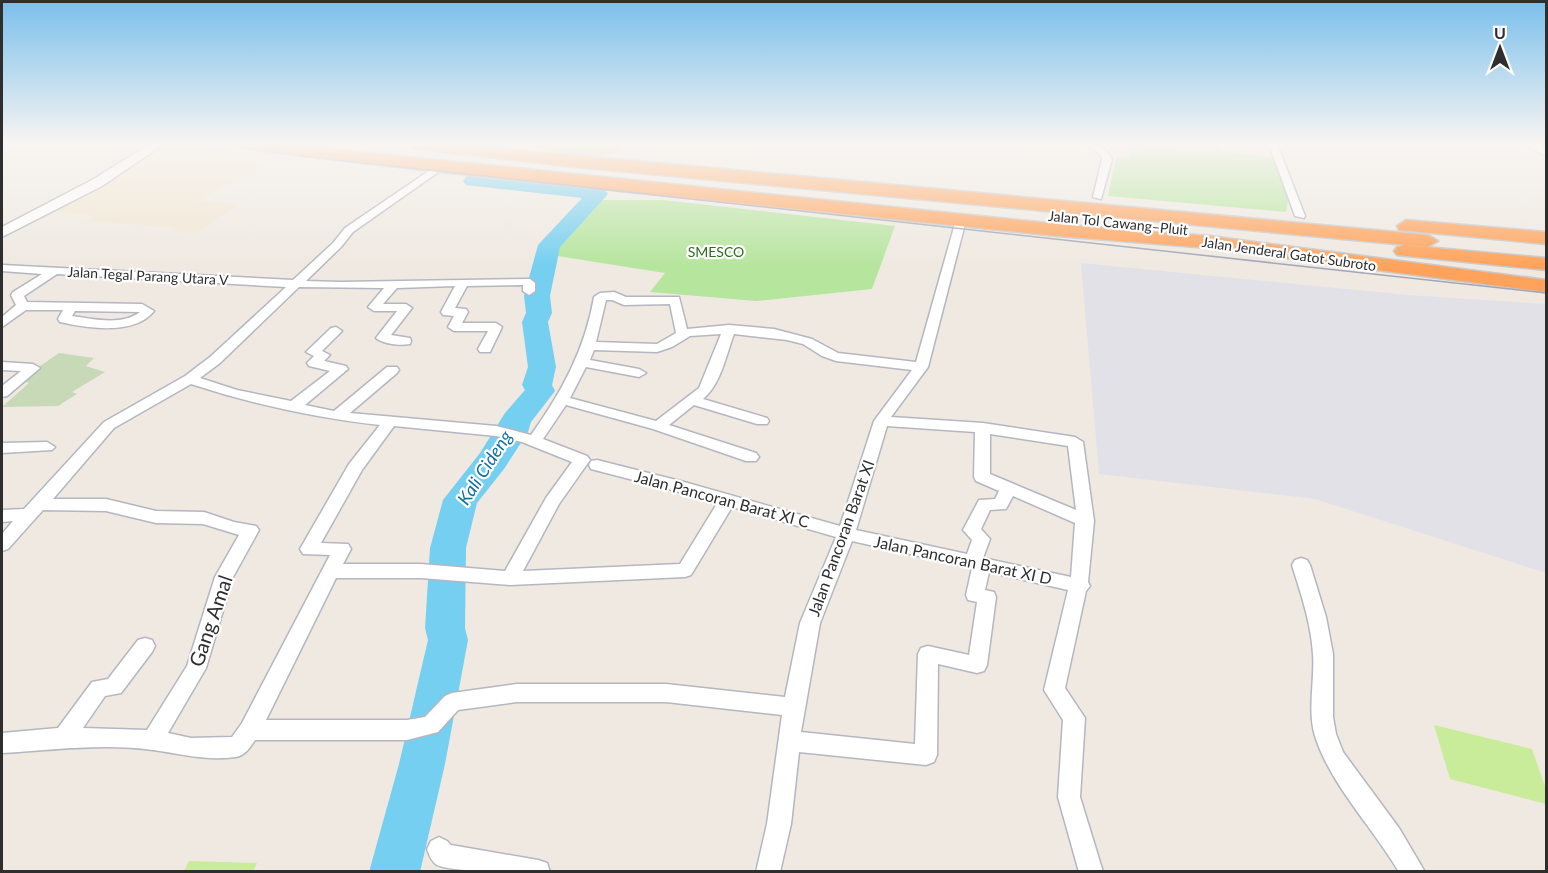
<svg xmlns="http://www.w3.org/2000/svg" width="1548" height="873" font-family="Lato,sans-serif">
  <style>
    .industrial { fill: #e3e1e8 }
    .education { fill: #f0e6d1 }
    .green { fill: #b6e59e }
    .cemetery { fill: #c8d9b8 }
    .pitch { fill: #c9ec9a }
    .lines { fill: none; stroke-linecap: round; stroke-linejoin: round }
    .river { fill: #75cff0; fill-rule: evenodd }
    .street-casing { stroke: #b4b7c1; stroke-width: 3 }
    .secondary-casing { stroke: #b4b7c1; stroke-width: 3 }
    .primary-casing { stroke: #c9c9c9; stroke-width: 3 }
    .highway-casing { stroke: #c9c9c9; stroke-width: 3 }
    .street { fill: #fff; fill-rule: evenodd }
    .secondary { fill: #fff; fill-rule: evenodd }
    .primary { fill: #f2d163; fill-rule: evenodd }
    .highway { fill: #ffa35c; fill-rule: evenodd }
    .tram { stroke: #a3a6b8; stroke-width: 1.5 }
    .labels { text-anchor: middle; stroke-width: 4.5; stroke-linejoin: round; paint-order: stroke }
    .far-street-label { font-size: 14px; fill: #2e2e2e; stroke: #fff }
    .far-park-label { font-size: 14px; fill: #2c6e1b; stroke: #fff }
    .street-label { font-size: 16px; fill: #2e2e2e; stroke: #fff }
    .water-label { font-size: 18px; font-style: italic; fill: #0d6fa3; stroke: #fff }
    .near-street-label { font-size: 20px; fill: #2e2e2e; stroke: #fff }
  </style>
  <rect width="100%" height="100%" fill="#efe9e1"/>
  <!-- industrial -->
  <polygon class="industrial" points="1081,263 1408,295 1546,304 1546,573 1315,499 1099,474"/>
  <!-- education -->
  <polygon class="education" points="162,144 203,144 278,157 198,201 239,205 195,233 173,230 177,227 86,221 96,215 43,211"/>
  <!-- green -->
  <g class="green">
    <polygon points="1127,144 1220,149 1222,152 1274,157 1288,200 1286,212 1108,196 1116,158 1130,156"/>
    <polygon points="599,200 663,200 895,226 872,289 756,301 650,292 665,273 551,255 574,225"/>
  </g>
  <!-- cemetery -->
  <polygon class="cemetery" points="59,353 94,358 86,366 105,372 72,392 77,394 58,406 2,407 29,383 20,380"/>
  <!-- pitch -->
  <g class="pitch">
    <polygon points="1434,725 1532,749 1546,789 1546,804 1450,779"/>
    <polygon points="189,861 257,863 253,871 184,871"/>
  </g>
  <g class="lines">
    <!-- river -->
    <polygon class="river" points="473,175 598,188 605,190 608,194 560,247 550,296 552,313 548,322 556,367 552,385 555,391 531,422 528,432 504,469 477,503 466,548 465,628 468,640 445,764 420,872 369,872 399,764 428,640 425,628 430,548 443,500 480,453 505,413 525,390 522,385 528,367 522,322 526,313 524,296 538,245 582,198 466,185 463,181 466,177"/>
    <defs>
      <g id="street">
        <path d="M1084,144c13,0 21,3 28,15l-11,40 -8,-2 9,-38 -2,-5z"/>
        <polygon points="1269,144 1277,144 1305,216 1304,218 1295,216"/>
        <path d="M436,166l8,2 -91,64 -12,15 -35,34 34,1 190,-3 5,4v8l-6,4 -6,-4v-6l-56,1 -12,22 11,1 2,3 -6,11h34l6,4 -12,25h-10l-2,-3 10,-18h-34l-6,-4 6,-11 -11,-1 -2,-3 14,-26 -58,2 -14,16h23l6,4 -21,27 19,3 1,3 -1,3c-10,2 -27,0 -34,-6l21,-27h-23l-6,-4 16,-19 -85,-1 -79,76 -20,15 37,12 54,11 39,-30 -21,-5 -2,-3 7,-7 -8,-4 25,-24 5,-1 6,4 -20,20 8,4 -6,6 22,5 2,3 -43,36 29,6 53,-44h10l2,3 -2,3 -47,40 146,13 35,9c31,-43 54,-86 63,-138l6,-4 14,-1 12,5h53l8,32 42,-4 45,4 38,10 26,14 78,9 40,-142 9,-2 1,2 -38,147 -37,50 92,6 92,14 8,5 11,79 -6,61 2,4 -4,5 -21,97 20,30 -5,79 23,75h-24l-21,-75 5,-77 -19,-30 24,-100 -79,-18 -4,18 9,2 2,5 -9,68 -3,6 -7,2 -39,-9 -1,91 -3,7 -8,3 -127,-13 -8,72 -11,48h-24l11,-48 15,-109 -116,-13h-149l-59,8 -20,22 -31,8h-152c-5,7 -9,15 -19,17 -31,4 -54,-3 -83,-7 -50,-7 -101,0 -151,3v-20l56,-5 34,-46 16,-3 30,-39 7,-2 7,2 3,6 -3,6 -31,41 -16,3 -22,32 64,2 40,-64 28,-89 24,-42 -36,-11 -47,-1 -50,-12 -63,-1 -35,39 -6,2v-17l11,-13 -11,1v-12l22,-1 80,-87 81,-46 25,-19 76,-70 -229,-13 -33,22 3,6 115,2 12,7c-20,25 -67,17 -94,11l-2,-3 5,-9h-37l-24,17v-10l14,-12 -5,-10 2,-3 29,-18 -40,-3v-6l291,15 40,-37 12,-15zM606,300h6l12,5 46,-1 6,29 -19,11 -61,-2zM75,311l65,1c-18,14 -47,7 -68,4zM721,334l-22,54 -43,33 -86,-23 16,-31 53,10 7,-4 -7,-4 -49,-9 4,-10 63,2 15,-5 18,-11zM734,334l53,6 16,4 19,12 14,5 76,9 -38,51 -34,105 -156,-44 -87,-22 -6,1 -2,4 2,4 127,33 -38,62 -157,7 36,-67 31,-44 -3,-4 -44,-17 23,-34 87,24 93,32h10l3,-4 -3,-4 -87,-28 25,-20 63,19h10l2,-3 -2,-3 -64,-19c18,-15 23,-44 31,-65zM191,384c61,20 125,34 189,41l-31,39 -49,85 3,5 27,1 -88,168 -10,14 -41,1 -23,-5 38,-65 27,-91 26,-47 -3,-4 -22,-4 -30,-10 -48,-1 -50,-12h-53l61,-71zM394,426l102,10 26,6 50,20 -26,36 -41,73 -84,-7h-78l8,-15 -3,-5 -27,-1 41,-73zM887,426l88,6 -1,45 2,4 23,10 -4,8 -16,1 -16,30 9,10 -5,14 -111,-24zM990,434l78,12 8,64 -86,-36zM1013,496l62,27 -4,54 -88,-19 7,-19 -9,-10 9,-19 16,-1zM732,507l104,30 -36,86 -15,74 -119,-13h-149l-65,9 -7,3 -20,21 -18,3h-141l70,-142h85l89,7 175,-8 6,-2zM852,541l120,27 -6,27 2,5 9,2 -8,53 -41,-9 -7,2 -3,6 -3,90 -114,-12 19,-109z"/>
        <polygon points="2,362 33,364 40,368 7,396 2,397 2,386 21,371 2,370"/>
        <polygon points="47,442 55,447 52,450 2,453 2,443"/>
        <path d="M1301,558l6,2 3,5 16,52 7,37v63l3,17 7,18 56,76 26,44h-26c-26,-44 -69,-88 -84,-136 -8,-26 0,-55 -2,-82 -2,-31 -12,-60 -21,-89l3,-5z"/>
        <path d="M439,837l8,4 4,4 87,15 9,3 3,9c-24,0 -96,1 -113,-7 -5,-3 -8,-10 -10,-16l4,-8z"/>
      </g>
      <g id="secondary">
        <polygon points="150,144 164,144 102,186 2,237 2,227 92,180"/>
        <polygon points="1524,144 1540,144 1546,147 1546,156"/>
      </g>
      <path id="primary" d="M533,144h85l6,4c-9,9 -82,5 -91,-4z"/>
      <g id="highway">
        <polygon points="236,144 285,144 1057,224 1209,236 1546,280 1546,292 1209,248 1057,236 458,174 244,149"/>
        <polygon points="406,144 457,144 1428,235 1438,241 1428,247 576,167 414,149"/>
        <polygon points="1406,220 1546,232 1546,244 1399,230 1397,226"/>
        <polygon points="1404,245 1546,258 1546,270 1397,255 1394,251 1397,247"/>
      </g>
    </defs>
    <!-- street casing -->
    <use href="#street" class="street-casing"/>
    <!-- secondary casing -->
    <use href="#secondary" class="secondary-casing"/>
    <!-- primary casing -->
    <use href="#primary" class="primary-casing"/>
    <!-- highway casing -->
    <use href="#highway" class="highway-casing"/>
    <!-- street -->
    <use href="#street" class="street"/>
    <!-- secondary -->
    <use href="#secondary" class="secondary"/>
    <!-- primary -->
    <use href="#primary" class="primary"/>
    <!-- highway -->
    <use href="#highway" class="highway"/>
    <!-- tram -->
    <polyline class="tram" points="223,144 309,157 1546,293"/>
  </g>
  <!-- sky -->
  <linearGradient id="sky" x2="0" y2="1"><stop stop-color="#7abfeb"/><stop offset="0.54" stop-color="#f8f5f2"/><stop offset="1" stop-color="#f8f5f2" stop-opacity="0"/></linearGradient>
  <rect width="1548" height="266" fill="url(#sky)"/>
  <g class="labels">
    <!-- far-street labels -->
    <g class="far-street-label">
      <text transform="translate(1118 223) rotate(6)" y="5">Jalan Tol Cawang–Pluit</text>
      <text transform="translate(1289 254) rotate(8)" y="5">Jalan Jenderal Gatot Subroto</text>
      <text transform="translate(148 276) rotate(3)" y="5">Jalan Tegal Parang Utara V</text>
    </g>
    <!-- far-park labels -->
    <g class="far-park-label">
      <text x="716" y="257">SMESCO</text>
    </g>
    <!-- street labels -->
    <g class="street-label">
      <text transform="translate(722 499) rotate(15)" y="6">Jalan Pancoran Barat XI C</text>
      <text transform="translate(841 538) rotate(-70)" y="6">Jalan Pancoran Barat XI</text>
      <text transform="translate(963 560) rotate(12)" y="6">Jalan Pancoran Barat XI D</text>
    </g>
    <!-- water labels -->
    <g class="water-label">
      <text transform="translate(485 468) rotate(-57)" y="6">Kali Cideng</text>
    </g>
    <!-- near-street labels -->
    <g class="near-street-label">
      <text transform="translate(211 621) rotate(-71)" y="7">Gang Amal</text>
    </g>
  </g>
  <!-- border -->
  <rect width="1548" height="873" fill="none" stroke="#2e2e2e" stroke-width="6"/>
  <!-- north arrow -->
  <g transform="translate(1500 48)" stroke="#ffffff" stroke-width="4.5" paint-order="stroke">
  <path d="M0-4.5L10 22L0 15L-10 22Z" fill="#2e2e2e"/>
  <text y="-9" font-size="16" font-weight="bold" text-anchor="middle" fill="#2e2e2e">U</text>
  </g>
</svg>
